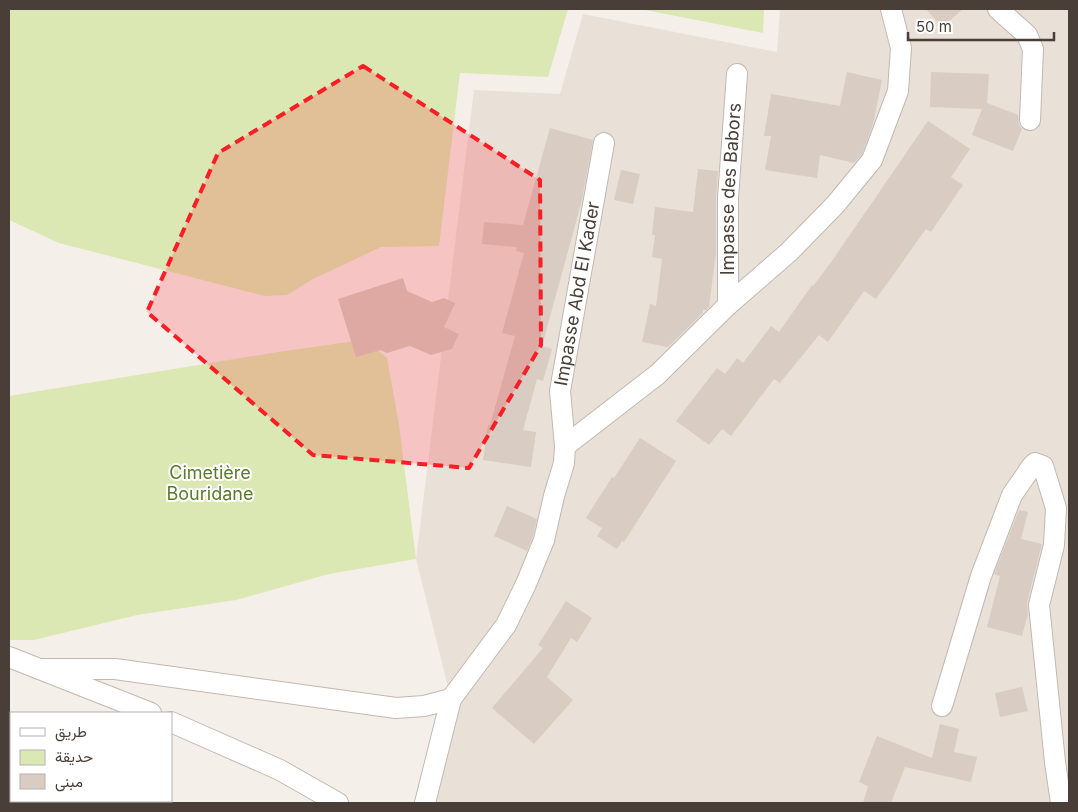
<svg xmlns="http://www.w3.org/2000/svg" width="1078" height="812" font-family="Inter,Vazirmatn,sans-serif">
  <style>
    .residential { fill: #e9e0d8 }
    .green { fill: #dbe8b3 }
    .building { fill: #d9ccc2 }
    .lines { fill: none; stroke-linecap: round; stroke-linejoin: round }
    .minor-casing { stroke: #c3b8af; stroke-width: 22 }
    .minor { stroke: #fff; stroke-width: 20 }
    .marked { fill: #f91d26; fill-opacity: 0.2; stroke: #f91d26; stroke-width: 4; stroke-dasharray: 10 6; stroke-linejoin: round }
    .labels { text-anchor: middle; stroke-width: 4; stroke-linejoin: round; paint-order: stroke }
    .street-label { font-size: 18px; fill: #493f38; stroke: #fff }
    .park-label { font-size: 18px; fill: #587b2a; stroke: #fff }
  </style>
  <rect width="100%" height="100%" fill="#f5efea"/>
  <!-- residential -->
  <polygon class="residential" points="780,9 1069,9 1069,803 425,803 451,699 416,559 474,90 560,94 583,14 777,52"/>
  <!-- green -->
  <g class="green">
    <polygon points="9,9 568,9 548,77 460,73 439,246 381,247 313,279 287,295 265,296 59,243 9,220"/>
    <polygon points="640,9 764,9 763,33"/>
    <polygon points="356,341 373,346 387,358 399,425 416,559 329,574 236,600 137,615 34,640 9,640 9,396 278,352"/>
  </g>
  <!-- building -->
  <g class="building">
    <polygon points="926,9 963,9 942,27"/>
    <polygon points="847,72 882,80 873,124 862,154 854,163 820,155 817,178 765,170 771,136 764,136 771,94 840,106"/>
    <polygon points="931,72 989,74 987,103 1018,115 1019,125 1022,129 1013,151 972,135 982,109 930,107"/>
    <polygon points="928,121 970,149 951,177 963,185 931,232 926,229 876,299 864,291 828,342 819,335 780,383 774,379 731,436 722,429 709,445 676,421 717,368 725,374 737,358 743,363 771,326 779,332 812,285 813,286 834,258"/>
    <polygon points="550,128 593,140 582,200 542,346 552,349 543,381 537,379 523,430 536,432 531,467 483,460 488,425 490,425 515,336 502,333 524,253 516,251 517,247 482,244 484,222 523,225"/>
    <polygon points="698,169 718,171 716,198 716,253 709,307 706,310 703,310 703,313 668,347 642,342 650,304 656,306 662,259 652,257 655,235 652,235 655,207 693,212"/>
    <polygon points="621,170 640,174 633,204 614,200"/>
    <polygon points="403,278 407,291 432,302 444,298 455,303 444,327 459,334 452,349 431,355 410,346 387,353 380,350 356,357 338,299"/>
    <polygon points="640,438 676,461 624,542 622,541 617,549 597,536 602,528 586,518 612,477 614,478"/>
    <polygon points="507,506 537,519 533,536 527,551 494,536"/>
    <polygon points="1019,510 1028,512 1021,539 1042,544 1027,603 1028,614 1022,636 987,627 1000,576 994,574"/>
    <polygon points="566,601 592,618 577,642 571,638 547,677 573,700 534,744 492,708 543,648 538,645"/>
    <polygon points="1022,687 1028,711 1000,717 995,693"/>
    <polygon points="940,724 959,729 954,752 977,757 971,782 905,767 891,803 863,803 868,786 859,782 877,736 932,758"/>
  </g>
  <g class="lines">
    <defs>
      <g id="minor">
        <polyline points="998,9 1027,35 1033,49 1030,120"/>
        <path id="s1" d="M728,305v-107l9,-124"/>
        <path id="s2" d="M565,446l-5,-55 44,-248"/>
        <polyline points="9,657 151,713"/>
        <polyline points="39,669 115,669 396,708 424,706 451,699"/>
        <polyline points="942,706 981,576 1012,495 1032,466 1035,463 1043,466 1056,508 1054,545 1039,605 1055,762 1061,803"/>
        <polyline points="171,722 280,770 338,803"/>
        <polyline points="425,803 451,699 506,625 526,584 544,540 554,496 564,463 565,446 658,374 728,305 789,252 835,205 872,160 898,91 901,48 891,9"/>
      </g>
    </defs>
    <!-- minor casing -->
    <use href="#minor" class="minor-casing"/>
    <!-- minor -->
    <use href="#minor" class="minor"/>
  </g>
  <!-- marked area -->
  <path class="marked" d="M363,66l177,114 1,165 -72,123 -156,-13 -166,-143 71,-159z"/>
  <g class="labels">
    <!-- street labels -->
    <g class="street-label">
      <text dy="6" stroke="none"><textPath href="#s1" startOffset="116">Impasse des Babors</textPath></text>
      <text dy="6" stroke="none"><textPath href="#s2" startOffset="154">Impasse Abd El Kader</textPath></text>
    </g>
    <!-- park labels -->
    <g class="park-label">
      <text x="210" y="479">Cimetière<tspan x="210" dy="21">Bouridane</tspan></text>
    </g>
  </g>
  <!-- border -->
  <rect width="1078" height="812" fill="none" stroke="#493f38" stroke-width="20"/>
  <!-- legend -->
  <rect x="10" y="712" width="162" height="90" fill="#ffffff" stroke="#b6b2af"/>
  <rect x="20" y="728" width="25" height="8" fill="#ffffff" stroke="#b6b2af"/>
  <text x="55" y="737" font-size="15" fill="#493f38">طريق</text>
  <rect x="20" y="750" width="25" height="15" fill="#dbe8b3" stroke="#b6b2af"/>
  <text x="55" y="762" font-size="15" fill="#493f38">حديقة</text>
  <rect x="20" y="774" width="25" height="15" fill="#d9ccc2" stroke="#b6b2af"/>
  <text x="55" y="787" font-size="15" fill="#493f38">مبنى</text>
  <!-- scale -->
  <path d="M908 32v8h146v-8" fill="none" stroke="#493f38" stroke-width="2.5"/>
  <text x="916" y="32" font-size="15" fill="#493f38" stroke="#ffffff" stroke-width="4" paint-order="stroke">50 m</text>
</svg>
